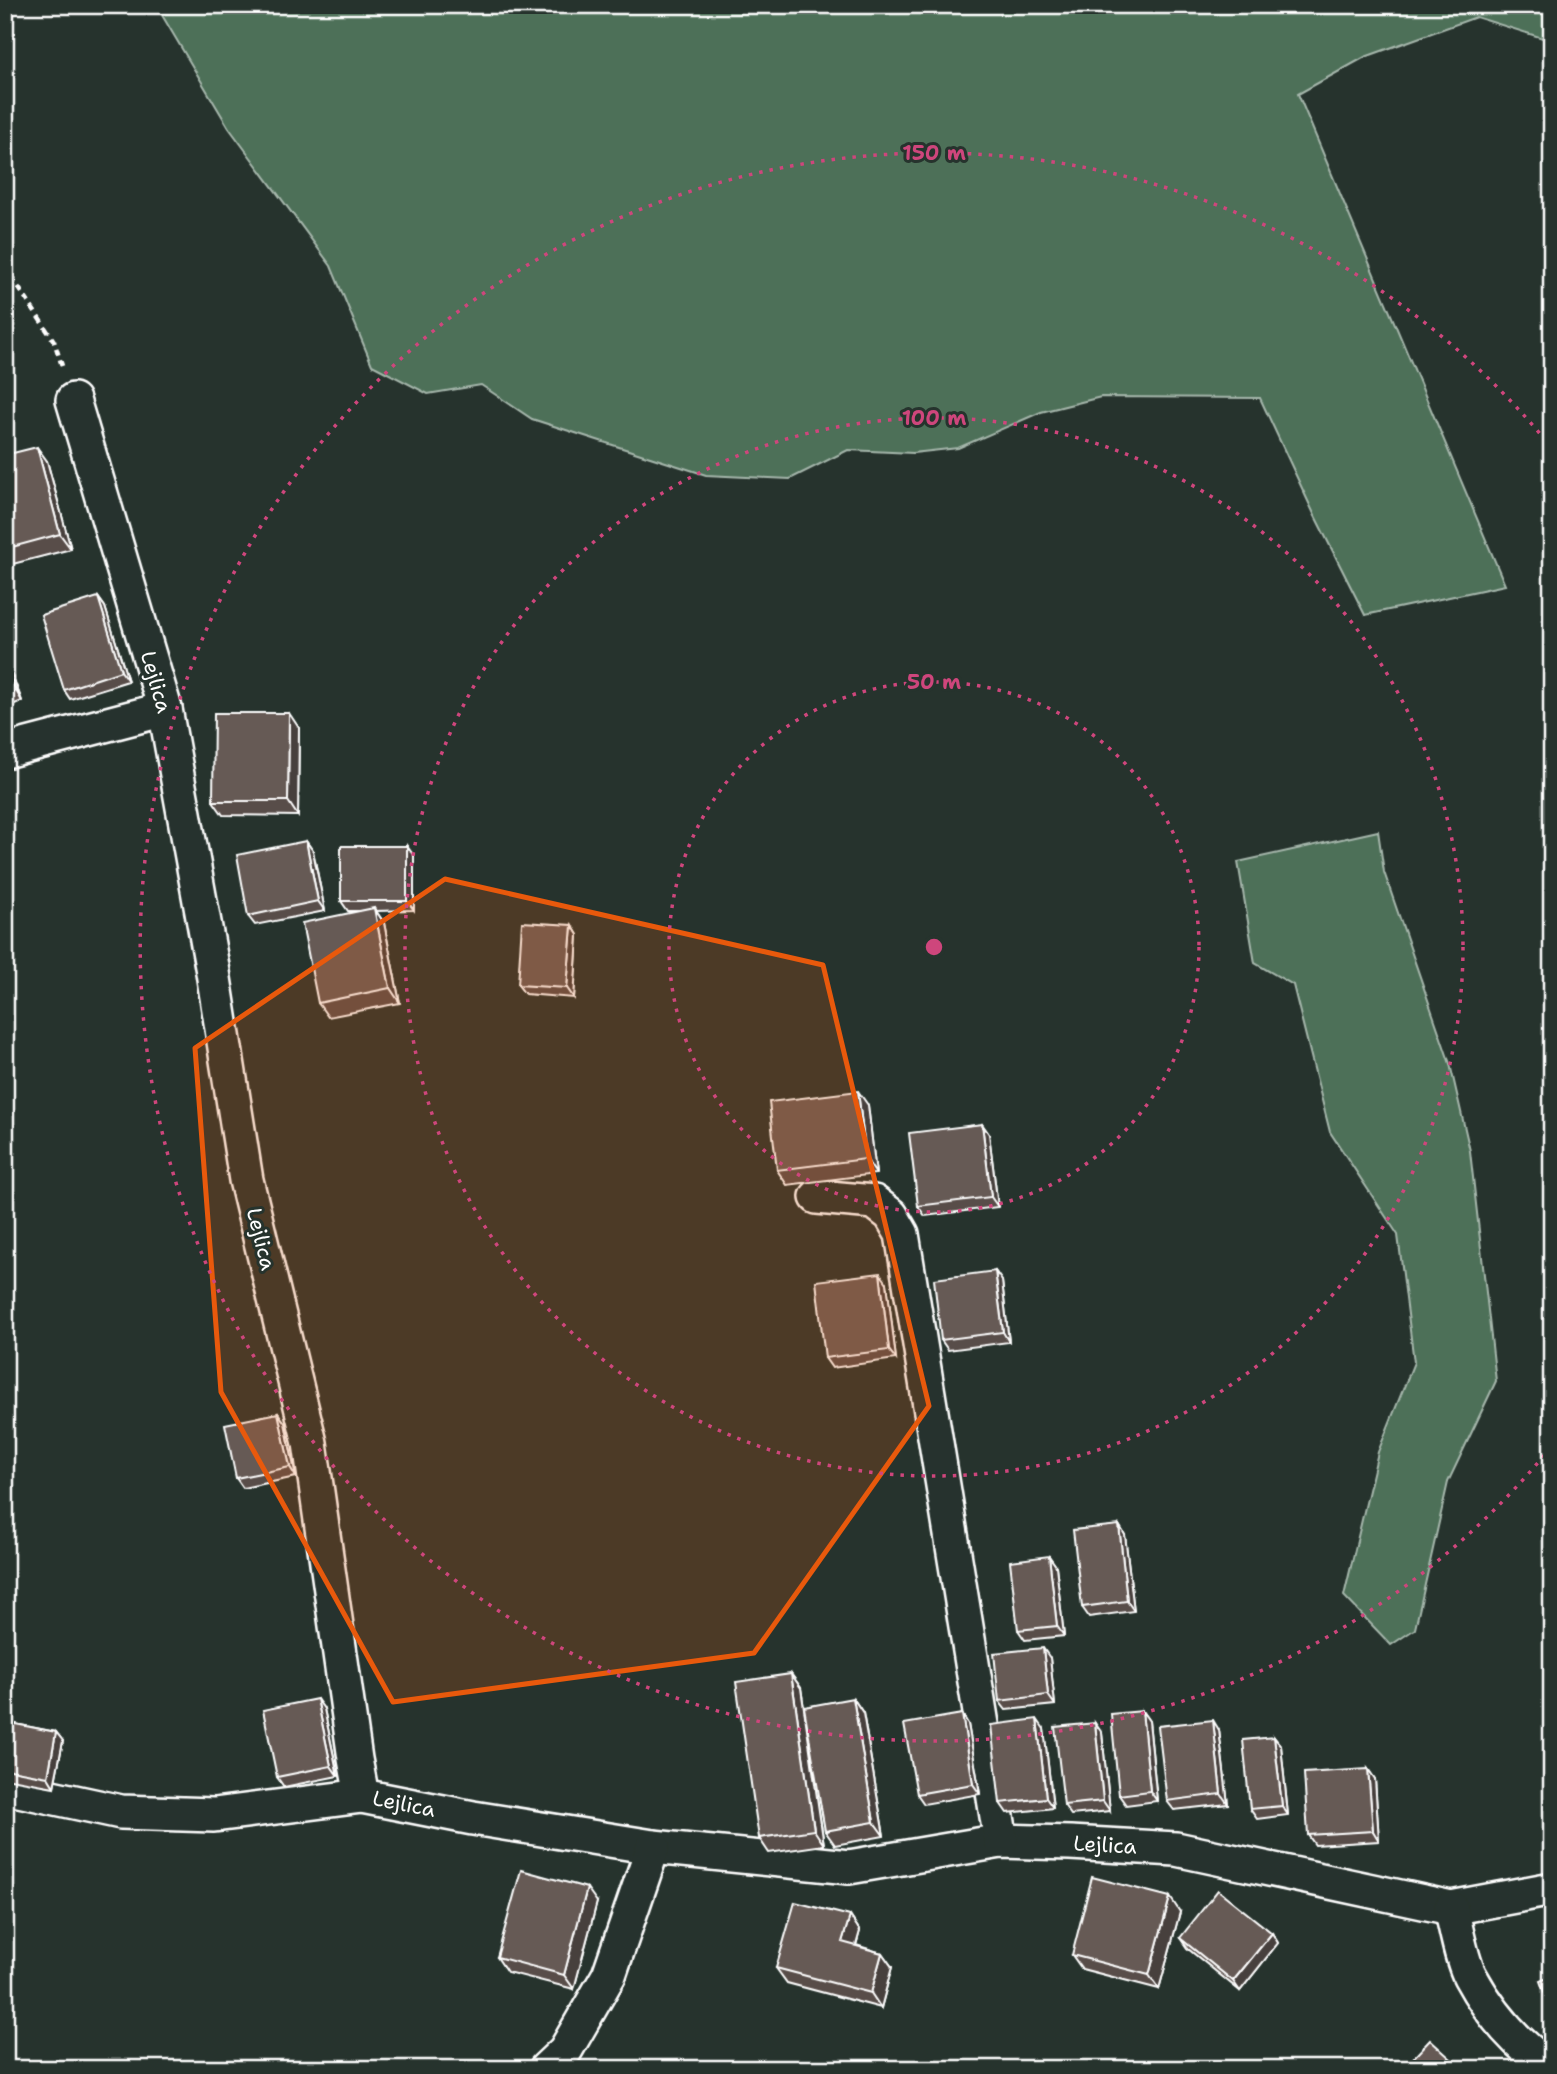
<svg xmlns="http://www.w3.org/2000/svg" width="1557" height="2074" font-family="'Shantell Sans',sans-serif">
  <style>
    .green { fill: #4e6f59; stroke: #a6b7ac; stroke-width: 2 }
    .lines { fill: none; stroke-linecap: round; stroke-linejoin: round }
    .street-casing { stroke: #fff; stroke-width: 38 }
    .path { stroke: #fff; stroke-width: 4.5; stroke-dasharray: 7 5; stroke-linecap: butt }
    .street { stroke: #26332d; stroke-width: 33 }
    .wall { fill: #584d49; stroke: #fff; stroke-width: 2 }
    .shaded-wall { fill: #473f3c; stroke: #fff; stroke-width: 2 }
    .building { fill: #665a55; stroke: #fff; stroke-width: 2 }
    .marked { fill: #e8590c; fill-opacity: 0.2; stroke: #e8590c; stroke-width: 5; stroke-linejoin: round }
    .ring { fill: none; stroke: #ce467c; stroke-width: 3.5; stroke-dasharray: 3.5 7 }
    .labels { text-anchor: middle; stroke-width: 6; stroke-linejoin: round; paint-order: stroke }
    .street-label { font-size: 21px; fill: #fff; stroke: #26332d }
    .centre { fill: #ce467c; stroke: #26332d; stroke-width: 3.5 }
    .ring-label { font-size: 21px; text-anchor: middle; font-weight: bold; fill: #ce467c; stroke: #26332d; stroke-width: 6; stroke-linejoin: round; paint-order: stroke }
  </style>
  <rect width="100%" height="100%" fill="#26332d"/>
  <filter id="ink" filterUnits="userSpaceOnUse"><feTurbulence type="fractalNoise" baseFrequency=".0143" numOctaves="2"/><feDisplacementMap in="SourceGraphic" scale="14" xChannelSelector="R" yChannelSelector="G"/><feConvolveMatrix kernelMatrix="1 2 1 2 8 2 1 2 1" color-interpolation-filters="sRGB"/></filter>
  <g filter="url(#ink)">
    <!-- green -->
    <g class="green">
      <polygon points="156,5 1552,5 1552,41 1476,17 1365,57 1298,94 1505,585 1365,615 1314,514 1260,398 1101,397 1041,412 958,448 913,453 848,450 790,479 706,475 532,419 481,385 428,394 372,365 331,266 229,128"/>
      <polygon points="1378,831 1384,872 1450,1064 1470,1151 1496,1381 1448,1482 1415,1629 1391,1645 1344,1596 1378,1452 1414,1362 1398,1235 1330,1132 1293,985 1255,963 1238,862"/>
    </g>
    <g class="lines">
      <defs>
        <g id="street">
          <polyline points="73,400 165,709 213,972 246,1180 310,1443 355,1759 362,1796 473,1818 653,1847 849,1867 1001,1841 1070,1843 1176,1849 1451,1908 1552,1889"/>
          <polyline points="5,751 165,709"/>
          <polyline points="817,1197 874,1202 891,1215 902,1234 1001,1841"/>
          <polyline points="5,1787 121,1812 214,1815 362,1796"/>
          <path d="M1451,1908c5,19 10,51 19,68 20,37 47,69 82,92"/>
          <polyline points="546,2069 565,2051 609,1975 653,1847"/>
        </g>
      </defs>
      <!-- street casing -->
      <use href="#street" class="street-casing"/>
      <!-- path -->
      <polyline class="path" points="5,267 54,341 63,369"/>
      <!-- street -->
      <use href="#street" class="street"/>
    </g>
    <!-- wall -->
    <g class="wall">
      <polygon points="5,455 47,461 71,549 5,566"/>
      <polygon points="98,597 105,607 128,681 70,699 64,690"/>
      <polygon points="5,656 22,701 5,708"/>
      <polygon points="299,728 298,816 223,815 213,801"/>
      <polygon points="306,841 313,851 325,911 255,925 248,916"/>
      <polygon points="414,856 414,910 376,911 384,923 400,1003 328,1017 318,1003 361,911 348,911 341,901"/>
      <polygon points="572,925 578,935 574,998 525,994 518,985"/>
      <polygon points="868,1105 876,1174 787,1185 777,1170"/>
      <polygon points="982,1124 989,1134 998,1207 925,1216 918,1206"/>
      <polygon points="995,1271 1002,1281 1009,1342 948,1350 941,1340"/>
      <polygon points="887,1283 896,1359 832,1368 825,1358"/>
      <polygon points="278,1413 285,1423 296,1477 243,1488 236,1478"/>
      <polygon points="1119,1525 1125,1535 1134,1611 1089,1617 1082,1607"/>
      <polygon points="1049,1556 1056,1566 1064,1636 1025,1640 1018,1630"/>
      <polygon points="1050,1658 1055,1705 1006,1710 999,1701"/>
      <polygon points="791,1674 801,1688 824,1845 769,1853 759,1838"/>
      <polygon points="853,1698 863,1713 884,1836 835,1845 825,1831"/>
      <polygon points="324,1709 338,1776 284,1787 277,1777"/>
      <polygon points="1142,1711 1149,1721 1157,1801 1126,1805 1119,1795"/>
      <polygon points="962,1714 968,1724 980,1794 924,1804 917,1794"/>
      <polygon points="5,1722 56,1732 63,1741 54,1787 5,1778"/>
      <polygon points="1044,1729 1053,1808 1007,1813 1000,1803"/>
      <polygon points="1219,1730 1228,1804 1174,1810 1167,1801"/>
      <polygon points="1102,1733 1110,1811 1071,1815 1064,1805"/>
      <polygon points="1274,1737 1281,1746 1288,1815 1257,1819 1250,1809"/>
      <polygon points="1368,1769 1375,1779 1379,1841 1315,1845 1308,1835"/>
      <polygon points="597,1902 574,1989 507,1972 497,1957"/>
      <polygon points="1180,1912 1159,1989 1082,1969 1072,1955"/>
      <polygon points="850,1916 860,1931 856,1945 882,1953 892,1967 881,2008 787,1983 776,1968"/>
      <polygon points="1272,1933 1278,1943 1240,1991 1187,1948 1180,1938"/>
    </g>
    <!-- shaded-wall -->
    <g class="shaded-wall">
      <polygon points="37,447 47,461 71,549 60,534"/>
      <polygon points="98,597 105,607 128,681 121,671"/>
      <polygon points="5,656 22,701 16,691 5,664"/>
      <polygon points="289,713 299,728 298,816 288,801"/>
      <polygon points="306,841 313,851 325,911 318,901"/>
      <polygon points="407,846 414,856 414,910 407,901"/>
      <polygon points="374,908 384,923 400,1003 390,988"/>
      <polygon points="572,925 578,935 574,998 567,988"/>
      <polygon points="858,1091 868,1105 876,1174 866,1159"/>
      <polygon points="982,1124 989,1134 998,1207 991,1197"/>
      <polygon points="995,1271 1002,1281 1009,1342 1003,1332"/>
      <polygon points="880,1273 887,1283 896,1359 889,1350"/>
      <polygon points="278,1413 285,1423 296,1477 290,1467"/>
      <polygon points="1119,1525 1125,1535 1134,1611 1127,1601"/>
      <polygon points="1049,1556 1056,1566 1064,1636 1057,1626"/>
      <polygon points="1043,1648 1050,1658 1055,1705 1048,1695"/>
      <polygon points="791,1674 801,1688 824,1845 814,1830"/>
      <polygon points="853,1698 863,1713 884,1836 874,1822"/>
      <polygon points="317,1699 324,1709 338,1776 331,1766"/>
      <polygon points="1142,1711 1149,1721 1157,1801 1150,1791"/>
      <polygon points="962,1714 968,1724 980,1794 973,1784"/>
      <polygon points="1037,1719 1044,1729 1053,1808 1046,1798"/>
      <polygon points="1213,1720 1219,1730 1228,1804 1221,1794"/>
      <polygon points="1095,1723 1102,1733 1110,1811 1103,1801"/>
      <polygon points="56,1732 63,1741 54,1787 48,1777"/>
      <polygon points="1274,1737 1281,1746 1288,1815 1282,1806"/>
      <polygon points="1368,1769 1375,1779 1379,1841 1373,1831"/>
      <polygon points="587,1888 597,1902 574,1989 564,1975"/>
      <polygon points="1170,1897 1180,1912 1159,1989 1149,1975"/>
      <polygon points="850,1916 860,1931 853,1956 842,1942"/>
      <polygon points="1272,1933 1278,1943 1240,1991 1233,1981"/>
      <polygon points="882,1953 892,1967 881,2008 871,1993"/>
    </g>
    <!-- building -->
    <g class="building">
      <polygon points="37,447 60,534 5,549 5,455"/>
      <polygon points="98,597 121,671 64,690 41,615"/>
      <polygon points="5,664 16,691 5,695"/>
      <polygon points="214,713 289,713 288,801 213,801"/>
      <polygon points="306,841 318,901 248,916 237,855"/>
      <rect x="341" y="846" width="66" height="55"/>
      <polygon points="374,908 390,988 318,1003 302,923"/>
      <polygon points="522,922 572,925 567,988 518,985"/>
      <polygon points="858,1091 866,1159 777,1170 769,1102"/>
      <polygon points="982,1124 991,1197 918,1206 909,1133"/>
      <polygon points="995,1271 1003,1332 941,1340 934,1279"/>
      <polygon points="880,1273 889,1350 825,1358 816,1281"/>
      <polygon points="278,1413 290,1467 236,1478 225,1424"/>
      <polygon points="1119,1525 1127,1601 1082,1607 1073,1530"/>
      <polygon points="1049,1556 1057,1626 1018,1630 1010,1561"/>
      <polygon points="1043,1648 1048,1695 999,1701 994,1653"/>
      <polygon points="791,1674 814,1830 759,1838 736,1682"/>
      <polygon points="853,1698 874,1822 825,1831 804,1707"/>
      <polygon points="317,1699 331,1766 277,1777 263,1710"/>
      <polygon points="1142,1711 1150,1791 1119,1795 1111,1714"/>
      <polygon points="962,1714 973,1784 917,1794 904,1724"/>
      <polygon points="1037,1719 1046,1798 1000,1803 991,1725"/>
      <polygon points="1213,1720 1221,1794 1167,1801 1158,1726"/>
      <polygon points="5,1722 56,1732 48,1777 5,1769"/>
      <polygon points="1095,1723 1103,1801 1064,1805 1055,1727"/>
      <polygon points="1274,1737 1282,1806 1250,1809 1243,1740"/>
      <polygon points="1368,1769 1373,1831 1308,1835 1304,1773"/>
      <polygon points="521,1870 587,1888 564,1975 497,1957"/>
      <polygon points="1092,1877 1170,1897 1149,1975 1072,1955"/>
      <polygon points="1218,1890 1272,1933 1233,1981 1180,1938"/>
      <polygon points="795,1902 850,1916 842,1942 882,1953 871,1993 776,1968"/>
      <polygon points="1552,1976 1552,2014 1540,1981"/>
      <polygon points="1430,2040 1462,2069 1403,2069"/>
    </g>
  </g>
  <!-- marked area -->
  <path class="marked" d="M445,879l378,86 106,441 -175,247 -361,49 -172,-310 -26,-344z"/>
  <!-- distance rings -->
  <g class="ring">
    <circle cx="934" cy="947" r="265"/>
    <circle cx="934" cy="947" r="529"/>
    <path d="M1551 1447A794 794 0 1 1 1551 447"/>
  </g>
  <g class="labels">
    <!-- street labels -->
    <g class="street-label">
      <text transform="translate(156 682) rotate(74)" y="7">Lejlica</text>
      <text transform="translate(261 1239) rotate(76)" y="7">Lejlica</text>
      <text transform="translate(404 1804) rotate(11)" y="7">Lejlica</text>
      <text transform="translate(1105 1845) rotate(3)" y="7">Lejlica</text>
    </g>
  </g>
  <circle cx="934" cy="947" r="10" class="centre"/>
  <g class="ring-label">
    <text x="934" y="160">150 m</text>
    <text x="934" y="425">100 m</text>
    <text x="934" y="689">50 m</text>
  </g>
  <!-- margin -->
  <rect width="1557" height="2074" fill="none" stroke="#26332d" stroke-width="28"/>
  <rect x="14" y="14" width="1529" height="2046" fill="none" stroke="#fff" stroke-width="2.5" filter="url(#ink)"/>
</svg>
